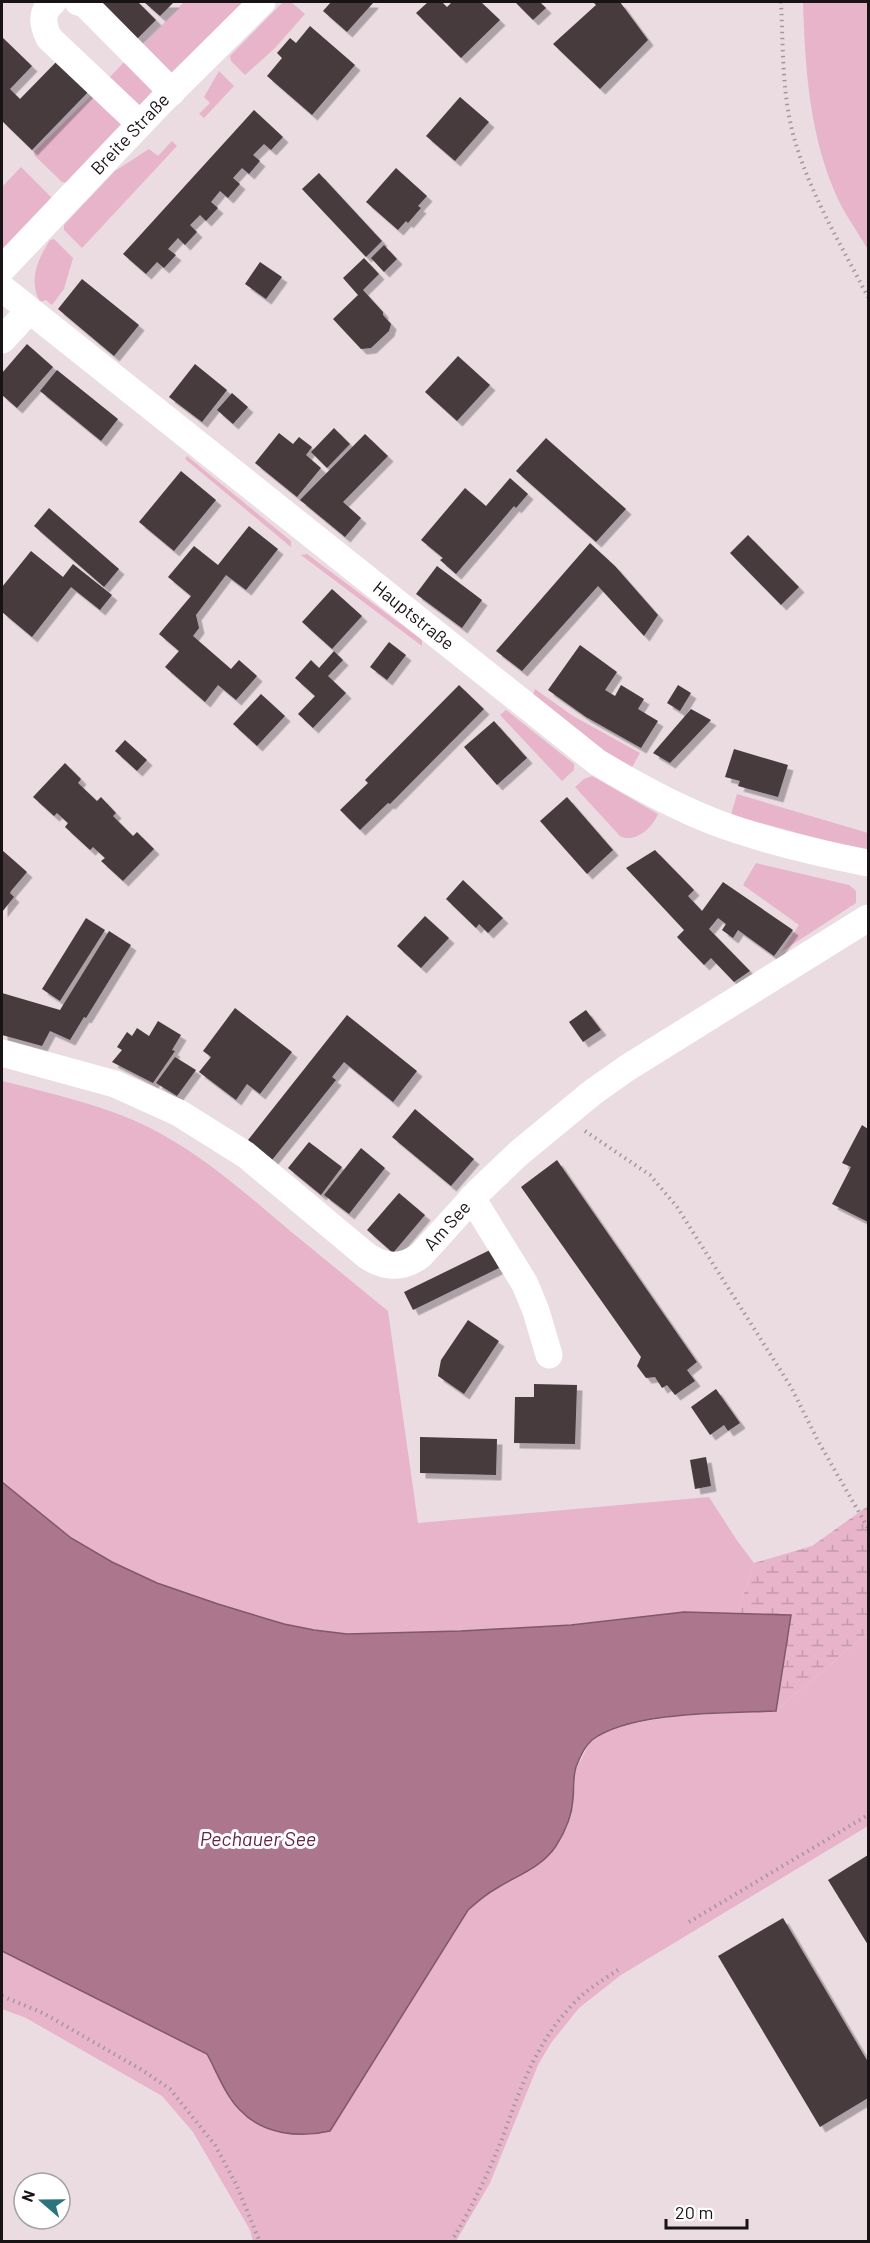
<svg xmlns="http://www.w3.org/2000/svg" width="870" height="2243" font-family="Barlow,sans-serif">
  <style>
    .grass { fill: #e7b4ca }
    .wetland { fill: url(#wetland-marsh) }
    .water { fill: #ac768d; stroke: #805869; stroke-width: 1.5 }
    .building { fill: #463a3e; filter: url(#shadow) }
    .lines { fill: none; stroke-linecap: round; stroke-linejoin: round }
    .path { stroke: #a2979b; stroke-width: 4; stroke-dasharray: 1.5 4.5; stroke-linecap: butt }
    .minor { stroke: #fff; stroke-width: 27 }
    .labels { text-anchor: middle; stroke-width: 6; stroke-linejoin: round; paint-order: stroke }
    .street-label { font-size: 18px; fill: #181315; stroke: #fff }
    .water-label { font-size: 20px; font-style: italic; fill: #672346; stroke: #fff }
  </style>
  <defs>
    <pattern id="wetland-marsh" width="20" height="14" patternUnits="userSpaceOnUse" patternTransform="scale(1.5)"><rect width="20" height="14" fill="#e7b4ca"/><path d="M1 5h8M5 5V1M11 12h8M15 12V8" fill="none" stroke="#c59aad"/></pattern>
    <filter id="shadow"><feDropShadow dx="5.5" dy="5.5" stdDeviation="0" flood-color="#0004"/></filter>
  </defs>
  <rect width="100%" height="100%" fill="#ebdce2"/>
  <!-- grass -->
  <g class="grass">
    <polygon points="184,2 245,2 172,76 140,48"/>
    <polygon points="283,2 291,2 305,14 275,48 245,75 231,61 230,56"/>
    <path d="M803,2h65v248c-11,-20 -26,-39 -34,-60 -25,-60 -29,-124 -31,-188z"/>
    <polygon points="128,58 156,92 142,109 106,81"/>
    <polygon points="219,71 234,86 204,118 199,114 210,103 204,97"/>
    <polygon points="92,95 122,125 68,183 62,182 34,155 34,152"/>
    <polygon points="172,141 177,146 82,248 64,230 64,225 115,171 149,149 158,156"/>
    <polygon points="21,167 53,199 2,252 2,187"/>
    <path d="M54,239l19,19 -9,31 -12,16 -6,-5 -6,2c-12,-22 -2,-43 10,-62z"/>
    <polygon points="187,456 291,541 291,547 185,459"/>
    <polygon points="307,554 422,640 422,646 301,555"/>
    <polygon points="535,689 573,716 640,753 631,769 615,760 532,698"/>
    <polygon points="506,710 574,764 574,770 562,781 500,715"/>
    <path d="M592,776l66,38c-5,13 -23,30 -38,22l-45,-49 9,-8z"/>
    <polygon points="737,794 868,833 868,852 731,815"/>
    <polygon points="756,863 849,885 856,891 856,903 781,952 799,925 743,885"/>
    <path d="M2,1081c44,11 88,21 131,39 58,25 108,69 156,110 33,27 66,54 99,81l30,212 291,-26 27,42 18,24 -17,51 -53,-2 -113,13 -110,6 -114,3 -33,-4 -30,-6 -66,-20 -61,-21 -45,-21 -41,-24 -69,-56z"/>
    <polygon points="868,1632 868,1826 621,1975 579,2008 551,2043 538,2065 490,2183 456,2241 253,2241 250,2230 193,2132 162,2096 26,2018 2,2009 2,1951 207,2054 223,2086 330,2131 468,1910 497,1888 530,1870 544,1860 555,1847 568,1825 573,1803 576,1769 590,1742 606,1732 624,1725 675,1716 776,1711"/>
  </g>
  <!-- wetland -->
  <polygon class="wetland" points="868,1506 868,1632 776,1711 791,1615 737,1614 754,1563 812,1546"/>
  <!-- water -->
  <path class="water" d="M2,1482l69,56 41,24 45,21 61,21 66,20 30,6 33,4 114,-3 110,-6 113,-13 107,3 -15,96c-48,2 -146,0 -184,29 -7,6 -13,19 -16,27 -3,10 -2,22 -3,32 -1,17 -8,33 -17,47 -15,22 -38,29 -59,42 -11,6 -20,14 -29,22l-138,221c-30,7 -67,4 -90,-21 -15,-15 -23,-38 -33,-56l-205,-103z"/>
  <!-- building -->
  <g class="building">
    <polygon points="97,2 138,2 156,20 135,41"/>
    <polygon points="144,2 174,2 160,16"/>
    <polygon points="331,2 372,2 373,3 347,32 323,11"/>
    <polygon points="428,2 442,2 447,7 452,2 481,2 500,20 461,58 416,13"/>
    <polygon points="515,2 540,2 546,8 533,20"/>
    <polygon points="593,2 620,2 648,40 600,89 553,44 596,5"/>
    <polygon points="310,26 355,65 312,115 267,76 282,58 277,53 290,38 296,43"/>
    <polygon points="2,37 32,66 10,89 20,99 60,58 91,89 32,150 2,121"/>
    <polygon points="460,97 489,122 455,161 426,136"/>
    <polygon points="254,110 283,137 271,150 264,144 253,155 260,161 249,174 242,168 233,178 240,184 228,198 220,191 211,202 218,208 206,221 200,215 190,225 197,232 185,245 178,238 168,249 176,255 164,268 157,262 146,274 123,254"/>
    <polygon points="396,168 427,196 418,206 421,208 408,223 406,221 398,230 366,202"/>
    <polygon points="319,173 382,241 366,257 302,189"/>
    <polygon points="384,245 397,259 384,272 371,258"/>
    <polygon points="364,258 379,274 363,290 383,312 383,315 391,324 389,331 371,348 361,349 333,319 358,295 343,278"/>
    <polygon points="260,262 282,277 266,299 245,284"/>
    <polygon points="82,279 139,325 114,356 58,309"/>
    <polygon points="27,344 53,367 17,408 2,395 2,373"/>
    <polygon points="458,356 490,385 457,421 425,392"/>
    <polygon points="195,364 227,390 202,422 169,397"/>
    <polygon points="57,370 118,419 101,441 40,391"/>
    <polygon points="232,393 248,407 233,424 217,410"/>
    <polygon points="334,428 350,444 327,468 311,452"/>
    <polygon points="279,433 293,444 299,437 312,447 306,455 321,468 297,497 255,463"/>
    <polygon points="365,434 388,456 343,502 361,518 345,537 300,500"/>
    <polygon points="546,438 626,509 596,542 516,471"/>
    <polygon points="181,471 216,500 174,551 139,522"/>
    <polygon points="510,478 528,494 516,508 514,506 456,574 440,560 443,558 421,540 465,488 486,506"/>
    <polygon points="49,508 119,569 104,587 34,526"/>
    <polygon points="249,526 278,549 246,590 226,575 196,615 199,628 193,636 231,669 239,660 257,676 236,700 218,685 205,702 165,667 179,651 159,634 191,596 168,577 194,546 218,565"/>
    <polygon points="748,535 799,587 781,605 730,553"/>
    <polygon points="590,543 615,566 658,615 644,636 598,586 522,671 496,651"/>
    <polygon points="31,551 63,577 73,564 112,595 100,610 71,587 32,637 2,612 2,587"/>
    <polygon points="437,566 482,600 462,628 416,594"/>
    <polygon points="332,589 362,616 332,649 302,622"/>
    <polygon points="389,642 406,655 387,680 370,667"/>
    <polygon points="580,645 617,672 605,690 615,696 621,685 644,699 638,709 658,721 641,748 586,717 548,690"/>
    <polygon points="334,651 343,660 328,676 346,693 313,728 298,714 315,696 295,678 311,660 319,668"/>
    <polygon points="459,685 484,709 390,804 388,803 360,830 340,810 368,783 365,780"/>
    <polygon points="678,685 691,693 680,711 667,703"/>
    <polygon points="261,694 285,716 257,746 233,724"/>
    <polygon points="691,709 711,720 670,763 653,753"/>
    <polygon points="494,721 527,758 497,785 464,747"/>
    <polygon points="125,740 147,760 137,771 115,751"/>
    <polygon points="734,749 788,765 778,797 738,786 740,781 725,777"/>
    <polygon points="65,763 81,779 78,783 97,801 101,797 116,813 113,816 133,836 137,832 154,849 123,881 101,861 105,858 93,847 90,850 65,827 68,823 57,813 54,816 33,797"/>
    <polygon points="567,797 613,850 587,874 540,821"/>
    <polygon points="2,850 27,872 11,891 10,893 14,897 2,912"/>
    <polygon points="655,850 694,890 688,896 702,911 723,882 793,930 774,956 738,930 733,938 722,930 726,924 718,918 709,929 750,971 734,982 711,958 704,965 677,937 684,930 626,868"/>
    <polygon points="463,880 503,918 488,933 479,924 476,928 446,899"/>
    <polygon points="425,916 449,938 421,968 397,946"/>
    <polygon points="86,918 105,930 60,1001 42,989"/>
    <polygon points="109,931 131,945 86,1018 84,1017 70,1040 50,1031 42,1046 2,1035 2,993 60,1010"/>
    <polygon points="235,1008 292,1052 260,1094 247,1084 236,1100 199,1072 211,1057 203,1051"/>
    <polygon points="586,1010 601,1030 583,1042 569,1022"/>
    <polygon points="347,1015 417,1071 393,1102 344,1062 332,1077 336,1080 272,1160 248,1140"/>
    <polygon points="158,1021 181,1035 172,1050 175,1051 153,1083 112,1062 122,1050 117,1047 127,1032 132,1036 137,1028 149,1036"/>
    <polygon points="175,1057 196,1070 177,1096 156,1083"/>
    <polygon points="415,1109 474,1159 451,1186 392,1137"/>
    <polygon points="862,1125 868,1129 868,1222 832,1204 851,1167 842,1163"/>
    <polygon points="309,1142 342,1167 321,1195 288,1168"/>
    <polygon points="361,1148 385,1168 349,1214 324,1195"/>
    <polygon points="557,1160 697,1362 687,1370 695,1381 675,1395 667,1385 662,1388 655,1377 646,1378 637,1366 641,1357 521,1187"/>
    <polygon points="399,1193 425,1215 393,1253 367,1230"/>
    <polygon points="490,1250 499,1268 413,1310 404,1292"/>
    <polygon points="468,1320 499,1341 464,1394 438,1376 441,1360"/>
    <polygon points="534,1384 577,1385 575,1444 514,1443 515,1397 534,1397"/>
    <polygon points="716,1389 740,1423 728,1431 724,1425 710,1435 691,1407"/>
    <polygon points="420,1437 497,1439 496,1475 420,1473"/>
    <polygon points="706,1457 711,1486 695,1489 690,1460"/>
    <polygon points="868,1855 868,1945 828,1880"/>
    <polygon points="783,1918 868,2062 868,2098 820,2127 718,1956"/>
  </g>
  <g class="lines">
    <!-- path -->
    <g class="path">
      <path d="M781,2c2,42 1,87 11,128 15,59 48,113 76,167"/>
      <polyline points="585,1131 650,1175 677,1207 791,1387 818,1441 868,1528"/>
      <polyline points="689,1922 868,1815"/>
      <polyline points="2,1996 43,2013 142,2070 170,2089 215,2145 236,2184 260,2242"/>
      <path d="M451,2242c20,-33 37,-68 51,-103 18,-50 34,-97 72,-136 13,-14 29,-23 44,-33"/>
    </g>
    <!-- minor -->
    <g class="minor">
      <path d="M53,2c-12,10 -11,22 -4,36l91,86"/>
      <polyline points="78,2 85,4 172,92"/>
      <path id="s1" d="M2,269l159,-167 101,-100"/>
      <path id="s2" d="M2,288l595,474c38,23 78,45 120,61 49,18 100,30 151,40"/>
      <polyline points="2,340 29,311"/>
      <path id="s3" d="M2,1053l113,31 64,29 67,42 121,101c18,12 36,13 54,-1l57,-63 41,-39 74,-61 34,-24 241,-150"/>
      <polyline points="472,1198 525,1284 536,1311 549,1355"/>
    </g>
  </g>
  <g class="labels">
    <!-- street labels -->
    <g class="street-label">
      <text dy="6" stroke="none"><textPath href="#s1" startOffset="186">Breite Straße</textPath></text>
      <text dy="6" stroke="none"><textPath href="#s2" startOffset="526">Hauptstraße</textPath></text>
      <text dy="6" stroke="none"><textPath href="#s3" startOffset="522">Am See</textPath></text>
    </g>
    <!-- water labels -->
    <g class="water-label">
      <text x="258" y="1846">Pechauer See</text>
    </g>
  </g>
  <!-- border -->
  <rect width="870" height="2243" fill="none" stroke="#181315" stroke-width="6"/>
  <!-- north arrow -->
  <g transform="translate(42 2201) rotate(290)"><circle r="28" fill="#ffffff" stroke="#a3a1a1" stroke-width="1.5"/>
  <path d="M0-4.5L10 22L0 15L-10 22Z" fill="#2b747d"/>
  <text y="-9" font-size="16" font-weight="bold" text-anchor="middle" fill="#181315">N</text>
  </g>
  <!-- scale -->
  <path d="M666 2219v9h81v-9" fill="none" stroke="#181315" stroke-width="3"/>
  <text x="675" y="2219" font-size="18" fill="#181315" stroke="#ffffff" stroke-width="4.5" paint-order="stroke">20 m</text>
</svg>
